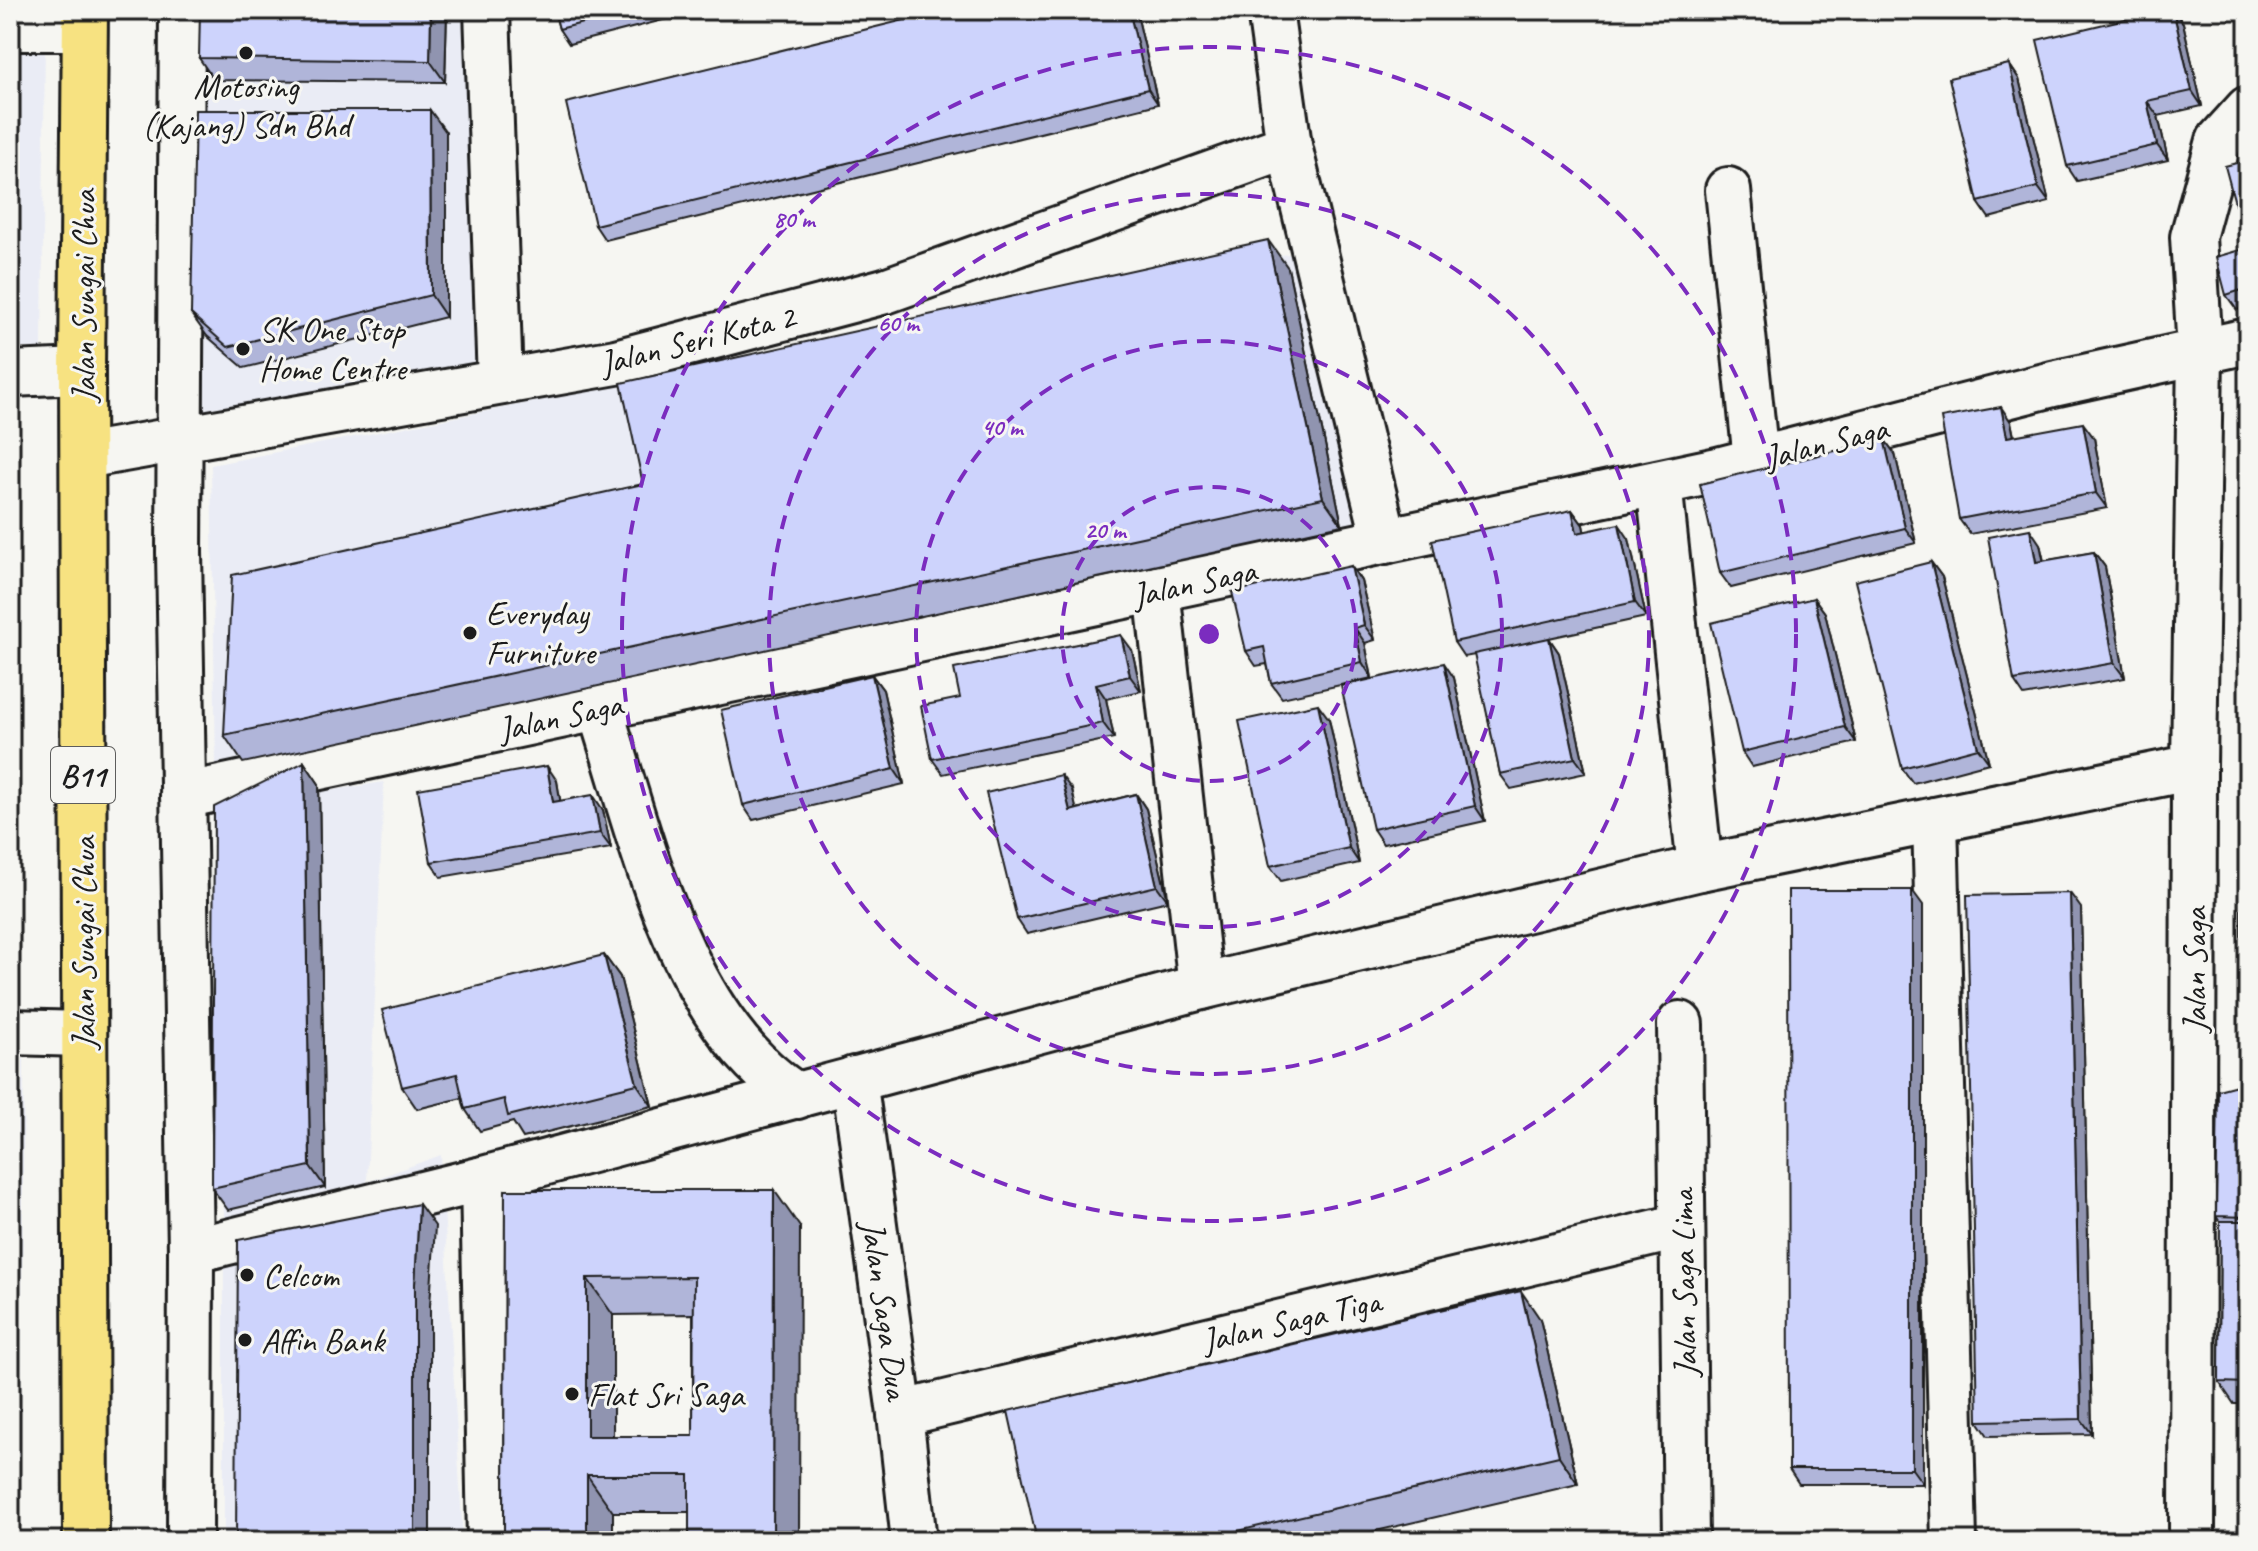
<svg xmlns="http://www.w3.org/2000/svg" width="2258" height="1551" font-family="Caveat,sans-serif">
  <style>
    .built { fill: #eaecf5 }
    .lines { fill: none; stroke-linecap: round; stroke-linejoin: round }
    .minor-casing { stroke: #1c1c1c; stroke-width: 50 }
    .major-casing { stroke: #1c1c1c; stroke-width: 50 }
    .minor { stroke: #f6f6f2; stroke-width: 44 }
    .major { stroke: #f7e281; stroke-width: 44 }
    .wall { fill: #b0b5d9; stroke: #1c1c1c; stroke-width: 2; fill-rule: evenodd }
    .shaded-wall { fill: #9094b0; stroke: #1c1c1c; stroke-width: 2 }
    .building { fill: #cdd3fc; stroke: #1c1c1c; stroke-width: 2; fill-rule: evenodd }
    .ring { fill: none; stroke: #7b2cbf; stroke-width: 4; stroke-dasharray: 14 10 }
    .poi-dot { fill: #1c1c1c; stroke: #f6f6f2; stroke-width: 3 }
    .labels { text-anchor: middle; stroke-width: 6; stroke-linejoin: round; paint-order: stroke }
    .shield { fill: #f6f6f2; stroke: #5d5d5c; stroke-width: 2 }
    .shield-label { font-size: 32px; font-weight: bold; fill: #1c1c1c }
    .poi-label { font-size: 34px; fill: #1c1c1c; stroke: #f6f6f2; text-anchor: start }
    .street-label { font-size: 34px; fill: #1c1c1c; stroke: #f6f6f2 }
    .centre { fill: #7b2cbf; stroke: #f6f6f2; stroke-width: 4 }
    .ring-label { font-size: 24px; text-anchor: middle; font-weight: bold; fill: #7b2cbf; stroke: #f6f6f2; stroke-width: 6; stroke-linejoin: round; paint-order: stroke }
  </style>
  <rect width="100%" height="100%" fill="#f6f6f2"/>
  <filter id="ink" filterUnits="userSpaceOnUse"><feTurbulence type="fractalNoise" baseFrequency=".0125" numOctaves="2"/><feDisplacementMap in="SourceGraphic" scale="16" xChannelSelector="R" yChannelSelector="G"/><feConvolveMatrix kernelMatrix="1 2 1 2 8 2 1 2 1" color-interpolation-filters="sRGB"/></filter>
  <g filter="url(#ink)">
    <!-- built -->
    <g class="built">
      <polygon points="201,10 475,10 485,369 201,413"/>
      <polygon points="45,35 42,348 10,348 10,36"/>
      <polygon points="1293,253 1363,529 216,768 211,465"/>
      <polygon points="384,782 367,1182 441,1155 463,1541 224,1541 224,807"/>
      <polygon points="10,1059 24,1059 20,1541 10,1541"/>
    </g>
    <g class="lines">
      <defs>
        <g id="minor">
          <polyline points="182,10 179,552 191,1251 190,1541"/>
          <polyline points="487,10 500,382"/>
          <polyline points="1270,10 1289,146 1385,541"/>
          <polyline points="10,28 84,28"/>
          <polyline points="1728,190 1756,460"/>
          <polyline points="10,374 82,371"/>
          <polyline points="84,456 616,362 885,291 1289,146"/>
          <polyline points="1659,483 1700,868"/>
          <polyline points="1157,589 1201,987"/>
          <path d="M599,707c42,128 79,313 198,389"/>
          <polyline points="183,796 1718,470 2053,384 2248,341"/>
          <polyline points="1935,820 1954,1541"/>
          <polyline points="1680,1024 1686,1541"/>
          <polyline points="10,1032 83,1034"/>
          <polyline points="854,1079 900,1414 914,1541"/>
          <polyline points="483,1179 490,1541"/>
          <polyline points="191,1251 483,1179 1201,987 1700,868 2194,767"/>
          <polyline points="900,1414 1682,1226"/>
          <polyline points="2192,1541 2194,767 2200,351 2193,237 2219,141 2248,109"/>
        </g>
        <polyline id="major" points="85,10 82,371 86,1541"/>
      </defs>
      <!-- minor casing -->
      <use href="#minor" class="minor-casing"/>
      <!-- major casing -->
      <use href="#major" class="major-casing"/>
      <!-- minor -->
      <use href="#minor" class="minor"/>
      <!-- major -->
      <use href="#major" class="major"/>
    </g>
    <!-- wall -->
    <g class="wall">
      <polygon points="447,10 445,82 214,80 199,58"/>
      <polygon points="554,10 702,10 569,44 559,29"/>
      <polygon points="1136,10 1158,104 605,240 595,225"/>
      <polygon points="1338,10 1415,10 1344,19"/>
      <polygon points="2183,23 2202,106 2158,116 2168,160 2077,181 2067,166"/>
      <polygon points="2009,64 2019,79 2049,202 1989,218 1978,202"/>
      <polygon points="446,132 446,317 244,368 207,336 191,314"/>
      <polygon points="2248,160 2248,306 2237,310 2226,295 2247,248"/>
      <polygon points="1288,268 1342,525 243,763 224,735 643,484"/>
      <polygon points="2011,422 2014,436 2094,438 2107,508 1970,534 1959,519"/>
      <polygon points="1884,439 1895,454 1916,543 1731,588 1720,573"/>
      <polygon points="1572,510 1583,525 1584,531 1629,539 1646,617 1549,638 1559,653 1586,773 1511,789 1500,774 1475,655 1464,657 1454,642"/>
      <polygon points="2040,544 2044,561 2094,552 2105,567 2125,678 2024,696 2014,681"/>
      <polygon points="1931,562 1942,577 1989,763 1913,783 1902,768"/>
      <polygon points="1351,566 1361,581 1375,640 1365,643 1372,678 1282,698 1271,683 1267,664 1256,666 1246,651"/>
      <polygon points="1814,598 1825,613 1856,742 1752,767 1742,752"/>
      <polygon points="1132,650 1141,691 1106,699 1114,738 943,774 932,759 960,698"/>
      <polygon points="872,675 883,690 904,784 753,820 743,805"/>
      <polygon points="1454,678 1485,821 1383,844 1373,829"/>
      <polygon points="1329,719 1359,863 1281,881 1270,866"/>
      <polygon points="304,762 319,784 325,1187 228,1210 212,1188"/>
      <polygon points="557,781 560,801 603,810 611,848 441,877 431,862"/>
      <polygon points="1072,790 1076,809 1136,794 1146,809 1168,901 1027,934 1017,919"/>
      <polygon points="2248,814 2248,977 2241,967"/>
      <polygon points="1923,905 1923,1484 1799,1484 1789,1469"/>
      <polygon points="2081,908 2092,1434 1988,1436 1978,1421"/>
      <polygon points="604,955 620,977 652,1106 523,1138 513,1122 480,1131 465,1109 462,1098 417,1109 402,1087"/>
      <polygon points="2248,1082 2248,1404 2234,1404 2219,1382 2220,1222 2216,1216"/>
      <path d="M505,1190l295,37 -111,285h-76l-109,29zM693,1314v122h-80v-121z"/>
      <polygon points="1540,1319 1578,1484 1333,1541 1037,1541"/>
    </g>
    <!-- shaded-wall -->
    <g class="shaded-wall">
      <polygon points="431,10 447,10 445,82 430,61"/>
      <polygon points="1129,10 1136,10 1158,104 1148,89"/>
      <polygon points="2173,10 2183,23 2202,106 2192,91"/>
      <polygon points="2009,64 2019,79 2049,202 2038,187"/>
      <polygon points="2147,101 2158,116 2168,160 2157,145"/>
      <polygon points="430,110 446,132 446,317 431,295"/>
      <polygon points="1268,240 1288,268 1342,525 1323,498"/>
      <polygon points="2001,407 2011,422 2017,452 2007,437"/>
      <polygon points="2083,423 2094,438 2107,508 2096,493"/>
      <polygon points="1884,439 1895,454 1916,543 1905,528"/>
      <polygon points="1572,510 1583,525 1588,548 1577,533"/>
      <polygon points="1619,524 1629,539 1646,617 1635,602"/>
      <polygon points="2030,529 2040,544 2047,578 2036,562"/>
      <polygon points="2094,552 2105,567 2125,678 2114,663"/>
      <polygon points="1931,562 1942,577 1989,763 1978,748"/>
      <polygon points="1351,566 1361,581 1375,640 1364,625"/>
      <polygon points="1814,598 1825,613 1856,742 1845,727"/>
      <polygon points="1355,628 1365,643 1372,678 1362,662"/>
      <polygon points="1121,635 1132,650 1141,691 1130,676"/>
      <polygon points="1549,638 1559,653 1586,773 1575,758"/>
      <polygon points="1444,663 1454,678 1485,821 1475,806"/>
      <polygon points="872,675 883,690 904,784 894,769"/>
      <polygon points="1096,684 1106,699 1114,738 1103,723"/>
      <polygon points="1318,704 1329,719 1359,863 1349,848"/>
      <polygon points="304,762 319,784 325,1187 310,1166"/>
      <polygon points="547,766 557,781 563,817 553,802"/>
      <polygon points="1061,775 1072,790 1080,826 1070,811"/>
      <polygon points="1136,794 1146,809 1168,901 1157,886"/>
      <polygon points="593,795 603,810 611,848 600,833"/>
      <polygon points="1912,890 1923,905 1923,1484 1912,1469"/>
      <polygon points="2070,893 2081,908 2092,1434 2081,1419"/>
      <polygon points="604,955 620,977 652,1106 637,1084"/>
      <polygon points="774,1190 800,1227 799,1541 773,1541"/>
      <polygon points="419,1204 435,1226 430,1306 430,1541 415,1541 415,1284"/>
      <polygon points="587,1278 613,1315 613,1473 587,1436"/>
      <polygon points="1521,1291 1540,1319 1578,1484 1559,1456"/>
      <polygon points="587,1475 613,1512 613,1541 587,1541"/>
      <polygon points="10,1505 18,1517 18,1541 10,1541"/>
    </g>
    <!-- building -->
    <g class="building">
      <polygon points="200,10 431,10 430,61 199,58"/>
      <polygon points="554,10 634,10 559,29"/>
      <polygon points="945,10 1129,10 1148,89 595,225 566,103"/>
      <polygon points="2163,10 2173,10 2192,91 2147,101 2157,145 2067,166 2037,40"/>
      <polygon points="2009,64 2038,187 1978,202 1949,78"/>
      <polygon points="195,110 430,110 431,295 228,347 191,314"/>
      <polygon points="2248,125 2248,150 2242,127"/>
      <polygon points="2248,160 2248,288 2226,295 2216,257 2247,248 2225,166"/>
      <polygon points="1268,240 1323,498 224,735 232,575 643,484 621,383"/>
      <polygon points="2001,407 2007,437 2083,423 2096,493 1959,519 1941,418"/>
      <polygon points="1884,439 1905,528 1720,573 1700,484"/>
      <polygon points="1572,510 1577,533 1619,524 1635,602 1454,642 1432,540"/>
      <polygon points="2030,529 2036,562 2094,552 2114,663 2014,681 1988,537"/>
      <polygon points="1931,562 1978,748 1902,768 1855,581"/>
      <polygon points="1351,566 1364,625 1355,628 1362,662 1271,683 1264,647 1246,651 1232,592"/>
      <polygon points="1814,598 1845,727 1742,752 1711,623"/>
      <polygon points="1121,635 1130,676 1096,684 1103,723 932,759 921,706 960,698 954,669"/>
      <polygon points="1549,638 1575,758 1500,774 1474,654"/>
      <polygon points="1444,663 1475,806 1373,829 1341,686"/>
      <polygon points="872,675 894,769 743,805 721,710"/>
      <polygon points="1318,704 1349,848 1270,866 1239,721"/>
      <polygon points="304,762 310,1166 212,1188 214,807"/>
      <polygon points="547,766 553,802 593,795 600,833 431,862 418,789"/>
      <polygon points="1061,775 1070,811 1136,794 1157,886 1017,919 986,793"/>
      <rect x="2241" y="814" width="7" height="153"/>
      <polygon points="1788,890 1912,890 1912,1469 1789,1469"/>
      <polygon points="2070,893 2081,1419 1978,1421 1967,895"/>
      <polygon points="604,955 637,1084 508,1116 504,1099 465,1109 457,1074 402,1087 382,1010"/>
      <polygon points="2248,1082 2248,1217 2216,1216 2218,1090"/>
      <path d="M505,1190h269l-1,351h-84v-66h-102v66h-83zM694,1277l-1,159h-106v-158z"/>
      <polygon points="419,1204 415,1284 415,1541 236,1541 238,1240"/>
      <polygon points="2220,1221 2248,1221 2248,1383 2219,1382"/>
      <polygon points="1521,1291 1559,1456 1195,1541 1037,1541 1008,1411"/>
    </g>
  </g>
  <!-- distance rings -->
  <g class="ring">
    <circle cx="1209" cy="634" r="147"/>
    <circle cx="1209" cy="634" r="293"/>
    <circle cx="1209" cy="634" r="440"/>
    <circle cx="1209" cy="634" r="587"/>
  </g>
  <!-- markers -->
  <g class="poi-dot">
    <circle cx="246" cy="53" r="8"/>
    <circle cx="243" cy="349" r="8"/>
    <circle cx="470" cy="633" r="8"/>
    <circle cx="247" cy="1275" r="8"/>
    <circle cx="245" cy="1340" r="8"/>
    <circle cx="572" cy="1394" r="8"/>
  </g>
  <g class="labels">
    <!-- shield labels -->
    <rect class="shield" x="51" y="747" width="64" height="56" rx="6"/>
    <g class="shield-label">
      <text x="83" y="786">B11</text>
    </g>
    <!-- poi labels -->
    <g class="poi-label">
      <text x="246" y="98" text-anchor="middle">Motosing<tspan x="246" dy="39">(Kajang) Sdn Bhd</tspan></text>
      <text x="259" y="341">SK One Stop<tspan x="259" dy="39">Home Centre</tspan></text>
      <text x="486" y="625">Everyday<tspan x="486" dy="39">Furniture</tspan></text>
      <text x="263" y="1287">Celcom</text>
      <text x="261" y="1352">Affin Bank</text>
      <text x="588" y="1406">Flat Sri Saga</text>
    </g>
    <!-- street labels -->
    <g class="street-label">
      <text transform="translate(83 296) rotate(-90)" y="12">Jalan Sungai Chua</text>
      <text transform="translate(697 339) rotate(-14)" y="12">Jalan Seri Kota 2</text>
      <text transform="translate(1826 442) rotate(-14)" y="12">Jalan Saga</text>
      <text transform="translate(1194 582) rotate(-12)" y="12">Jalan Saga</text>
      <text transform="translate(560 716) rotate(-12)" y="12">Jalan Saga</text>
      <text transform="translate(83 943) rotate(-90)" y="12">Jalan Sungai Chua</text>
      <text transform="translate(2194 970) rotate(-90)" y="12">Jalan Saga</text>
      <text transform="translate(1683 1283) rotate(-91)" y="12">Jalan Saga Lima</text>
      <text transform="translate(886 1310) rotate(82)" y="12">Jalan Saga Dua</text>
      <text transform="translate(1291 1320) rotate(-13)" y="12">Jalan Saga Tiga</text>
    </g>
  </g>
  <circle cx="1209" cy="634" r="12" class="centre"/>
  <g class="ring-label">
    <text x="794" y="227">80 m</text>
    <text x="898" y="331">60 m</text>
    <text x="1002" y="435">40 m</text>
    <text x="1105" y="538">20 m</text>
  </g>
  <!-- margin -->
  <rect width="2258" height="1551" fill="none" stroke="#f6f6f2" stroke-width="40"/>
  <rect x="20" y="20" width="2218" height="1511" fill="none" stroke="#1c1c1c" stroke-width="3" filter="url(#ink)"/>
</svg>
